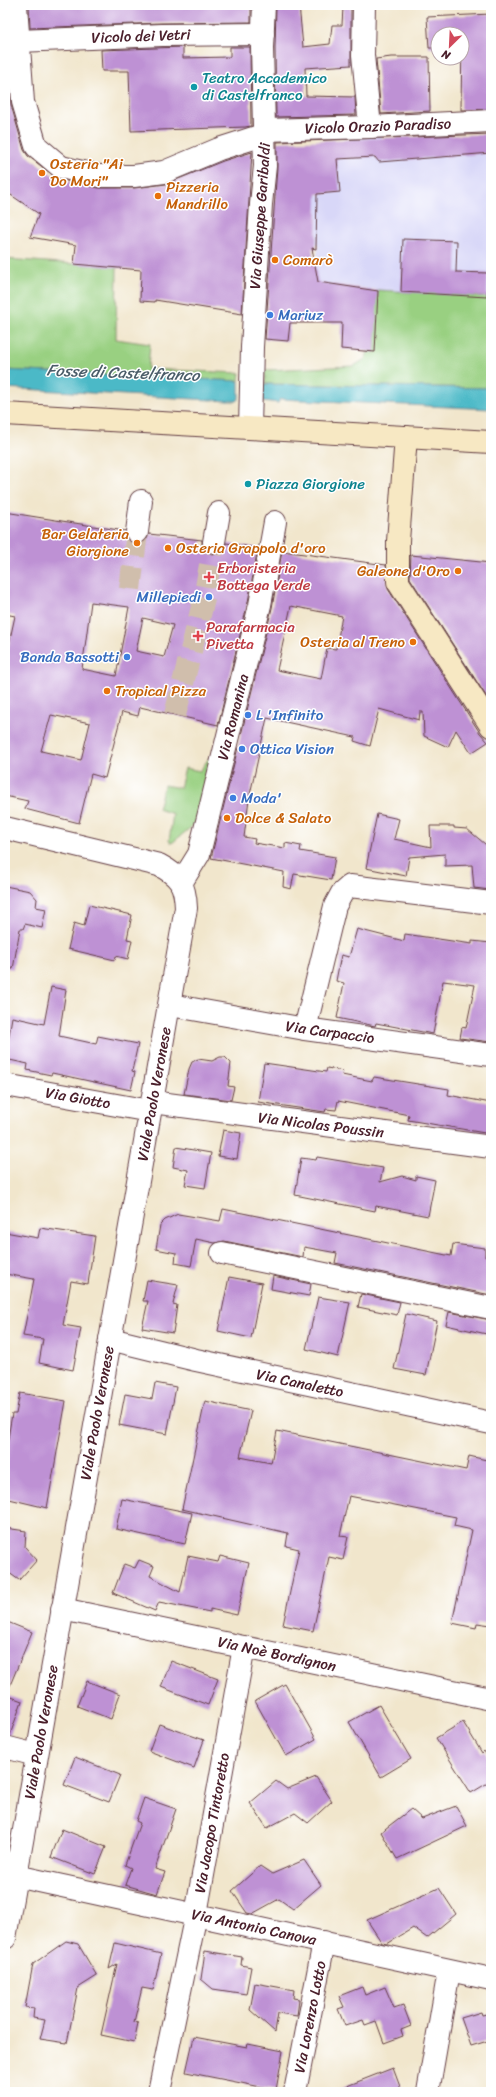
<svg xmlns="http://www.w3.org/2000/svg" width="496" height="2097" font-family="Sriracha,sans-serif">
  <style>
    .built { fill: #d8d7f8 }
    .green { fill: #99d081; stroke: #727856 }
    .water { fill: #4cb9c7; stroke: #4b6c79 }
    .building { fill: #be91d4; fill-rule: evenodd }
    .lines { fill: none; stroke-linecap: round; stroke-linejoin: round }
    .street-tunnel { stroke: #d0beac; stroke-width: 22; stroke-dasharray: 22 11; stroke-linecap: butt }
    .street-casing { stroke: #633d43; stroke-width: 24 }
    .secondary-casing { stroke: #633d43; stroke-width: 24 }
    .street { stroke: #fff; stroke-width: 22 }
    .secondary { stroke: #f7e8c3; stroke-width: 22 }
    .culture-dot { fill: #0f9aa8; stroke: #fff; stroke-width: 1.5 }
    .food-dot { fill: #e8710a; stroke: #fff; stroke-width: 1.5 }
    .shop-dot { fill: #3f7fe0; stroke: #fff; stroke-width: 1.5 }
    .health-dot { fill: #e0444e; stroke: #fff; stroke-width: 1.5 }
    .labels { text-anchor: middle; stroke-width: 3; stroke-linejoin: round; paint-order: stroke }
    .street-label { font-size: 15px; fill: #4a1f2b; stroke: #fff }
    .culture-label { font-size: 15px; fill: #0d838f; stroke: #fff; text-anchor: start }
    .food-label { font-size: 15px; fill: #c56008; stroke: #fff; text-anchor: start }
    .shop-label { font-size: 15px; fill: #366cbe; stroke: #fff; text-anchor: start }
    .health-label { font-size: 15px; fill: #be3a42; stroke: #fff; text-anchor: start }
    .water-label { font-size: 16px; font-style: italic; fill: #4b5d69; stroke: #fff }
  </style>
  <rect width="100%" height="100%" fill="#fff"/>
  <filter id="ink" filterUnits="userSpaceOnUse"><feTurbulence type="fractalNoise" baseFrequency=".025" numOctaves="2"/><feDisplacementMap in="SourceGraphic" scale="8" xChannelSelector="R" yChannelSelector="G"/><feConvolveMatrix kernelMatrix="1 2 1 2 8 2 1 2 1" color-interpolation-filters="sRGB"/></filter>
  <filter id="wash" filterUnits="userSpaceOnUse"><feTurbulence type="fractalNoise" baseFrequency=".012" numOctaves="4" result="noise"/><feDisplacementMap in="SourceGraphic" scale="16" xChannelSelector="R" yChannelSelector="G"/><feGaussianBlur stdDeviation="0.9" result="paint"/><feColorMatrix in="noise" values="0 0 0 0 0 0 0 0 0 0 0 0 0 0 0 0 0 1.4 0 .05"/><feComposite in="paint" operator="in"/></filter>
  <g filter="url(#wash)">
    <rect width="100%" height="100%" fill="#f1e6cc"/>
    <!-- built -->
    <polygon class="built" points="350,131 381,131 381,139 375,141 375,159 378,159 379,162 491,153 491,297 377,290 318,282 312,284 318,249 318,244 316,244 317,210 299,197 340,192 334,159 352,158"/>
    <!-- green -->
    <g class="green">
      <polygon points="5,259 117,267 116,339 150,344 148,369 240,373 239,381 5,370"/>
      <polygon points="377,290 491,297 491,388 265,384 265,370 354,366 365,359 368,352 375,352"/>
      <polygon points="209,758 212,759 195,824 172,843 169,841 173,814 158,809 164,785 180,788 185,768 200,771"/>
    </g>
    <!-- water -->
    <g class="water">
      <polygon points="5,370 239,381 239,398 237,401 228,401 5,388"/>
      <polygon points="262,384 491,388 491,409 280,399 278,403 263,401"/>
    </g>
    <g id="blocks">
      <!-- building -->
      <g class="building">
        <polygon points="29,5 251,5 251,22 161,23 30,28"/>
        <polygon points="276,5 299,5 303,47 330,44 332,25 342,25 343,7 351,8 351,65 305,68 306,96 355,97 356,115 276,117 275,48"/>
        <polygon points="491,14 491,109 461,110 462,34 438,34 438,48 429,48 427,17"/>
        <polygon points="183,47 183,58 230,57 230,47 250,47 251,126 245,127 131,131 129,71 102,71 101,50"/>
        <polygon points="391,57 429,57 430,111 381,114 376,59"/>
        <polygon points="5,60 7,60 11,105 24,150 28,156 58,179 99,188 134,188 166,184 223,161 252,152 242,314 155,300 155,302 140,301 141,270 74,264 76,245 30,237 39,214 5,191"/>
        <polygon points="491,134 491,153 379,162 375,157 337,159 340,192 317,194 316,249 312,248 318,282 378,291 375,352 341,349 342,323 290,323 288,341 265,339 277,167 277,142"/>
        <polygon points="403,239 457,241 456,272 488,273 487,297 401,292"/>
        <path d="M5,512l120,19 1,6 3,5 6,2 7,-1 5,-4 2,-5 53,6v6l4,5 6,3h6l5,-4 3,-7 32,5 -10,54 -30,123 -78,-18 -2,9 -16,-4 -17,66 -14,-4 -12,49 -54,-14 3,-8 -23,-5v-134l10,-46 -10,-2zM91,602l38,5 -13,69 -34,-7zM143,618l30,7 -9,32 -28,-6zM51,715l39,8 -9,37 -40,-9z"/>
        <path d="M282,551l104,14 2,24 92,144 8,9 -17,11 -15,-23 -8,17 -24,-11 -1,-24h-3l-1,8 -40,-11 -9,37 -16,-5 1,-4 -88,-19 -18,81 -5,38 11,2 -1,4 31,5v-5l16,3 -1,5 35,6 -4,23 -37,-6 -3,15 -8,-2 1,-15 -73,-14 61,-250zM291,606l51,10 -6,33 -9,-1 -6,31 -44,-9z"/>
        <polygon points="411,555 491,563 491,696 488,699 410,578"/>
        <polygon points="377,814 399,819 394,839 431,847 430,826 454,826 454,828 467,829 491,849 491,890 474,888 472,865 445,866 445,854 409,857 406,876 366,868"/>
        <polygon points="5,886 30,891 37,899 36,907 46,909 42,928 25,924 23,929 20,929 13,969 5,968"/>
        <polygon points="89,905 132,915 127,939 132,940 128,959 116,956 115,960 68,949 74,923 84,926"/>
        <polygon points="357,929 404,941 405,934 472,944 472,941 491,943 491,1042 460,1038 462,1027 466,1028 475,985 443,981 433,1034 376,1023 375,1026 337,1018 344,983 336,981 341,955 349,957"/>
        <polygon points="51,987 66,990 59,1036 96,1044 98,1036 138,1044 132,1071 135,1072 131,1090 52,1073 51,1075 27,1070 28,1064 5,1059 12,1017 44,1024"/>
        <polygon points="220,1057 225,1057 231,1063 228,1086 234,1087 231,1100 184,1094 189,1069 192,1062 198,1059 212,1061"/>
        <polygon points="264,1063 326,1072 327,1068 343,1071 342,1075 372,1081 374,1077 449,1089 448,1095 491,1103 491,1134 408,1120 409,1115 338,1101 336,1110 326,1109 325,1112 258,1102"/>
        <polygon points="223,1130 241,1133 237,1159 218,1156"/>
        <polygon points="176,1147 211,1153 205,1188 185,1185 188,1170 173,1167"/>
        <polygon points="317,1157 383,1168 380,1182 402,1176 416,1180 416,1176 435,1180 428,1216 376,1206 375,1211 295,1195 301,1158 316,1160"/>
        <polygon points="223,1209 451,1256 453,1244 485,1248 485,1257 491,1258 491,1295 335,1263 337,1253 304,1247 303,1257 224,1241 215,1243 196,1239 191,1266 175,1263 176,1253 156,1249 160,1225 165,1220 178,1214 220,1221"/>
        <polygon points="40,1228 95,1236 88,1284 71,1281 63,1325 81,1328 73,1370 39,1363 43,1339 23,1336 34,1279 5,1274 5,1232 38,1238"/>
        <polygon points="273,1276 311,1284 309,1296 271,1289"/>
        <polygon points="229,1277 262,1283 251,1338 218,1331"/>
        <polygon points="147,1280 178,1285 173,1304 177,1305 173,1333 142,1328 148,1301 143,1301"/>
        <polygon points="361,1294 400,1302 397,1315 358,1307"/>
        <polygon points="318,1297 350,1302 338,1357 306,1349"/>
        <polygon points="449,1312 491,1320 491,1335 446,1325"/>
        <polygon points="406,1314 437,1321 426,1375 394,1369"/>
        <polygon points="155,1383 176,1387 167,1434 119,1425 125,1394 152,1399"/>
        <polygon points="20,1393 66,1401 47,1508 5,1498 5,1457 12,1414 16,1414"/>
        <polygon points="205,1401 251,1411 240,1457 271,1463 277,1431 466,1470 469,1456 491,1461 491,1625 477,1623 476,1628 452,1623 472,1530 454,1526 456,1517 349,1496 340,1536 348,1537 343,1560 329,1557 313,1631 283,1625 299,1549 286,1546 288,1533 182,1509"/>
        <polygon points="122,1499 192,1513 185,1544 116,1529"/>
        <polygon points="5,1528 26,1531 25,1547 37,1560 19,1580 5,1570"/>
        <polygon points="188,1556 218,1562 220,1556 249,1563 237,1615 210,1609 210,1612 159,1602 155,1611 113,1593 124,1564 135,1568 139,1560 154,1566 150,1576 180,1592"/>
        <polygon points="5,1621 32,1632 6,1695 22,1701 10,1735 5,1735"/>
        <polygon points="171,1661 218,1679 208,1705 161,1687"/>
        <polygon points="87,1681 120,1694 111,1719 77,1706"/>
        <polygon points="285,1684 316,1739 286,1756 255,1701"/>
        <polygon points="379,1705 411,1759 381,1777 349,1722"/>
        <polygon points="463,1722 482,1753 484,1751 491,1762 491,1781 471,1793 436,1738"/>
        <polygon points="159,1724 204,1740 194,1768 149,1751"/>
        <polygon points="75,1757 120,1775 109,1802 64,1785"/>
        <polygon points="316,1777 332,1801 308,1823 295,1813 267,1828 250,1803 276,1781 287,1789"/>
        <polygon points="144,1798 176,1809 155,1869 165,1872 157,1894 125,1885 131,1868 125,1865 140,1823 136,1821"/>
        <polygon points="456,1806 467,1826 397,1859 381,1832 411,1809 422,1819"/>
        <polygon points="62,1829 106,1847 95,1874 51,1857"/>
        <polygon points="304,1860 321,1885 293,1909 279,1899 252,1914 247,1913 232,1891 260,1866 272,1874"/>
        <polygon points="439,1888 456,1914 427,1938 413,1928 387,1944 382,1943 367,1920"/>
        <polygon points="66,1941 78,1944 97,1976 78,1988 67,2043 40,2039 45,2020 33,2018 34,2008 25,2007 33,1964"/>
        <polygon points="115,1943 161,1954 153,1990 142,1988 134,2022 138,2023 134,2042 101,2035 117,1964 109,1969"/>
        <polygon points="205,1951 242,1957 241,1965 251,1967 246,1994 213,1989 201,1979"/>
        <polygon points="255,1983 294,1990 293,1998 299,1999 297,2016 278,2013 275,2032 250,2010"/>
        <polygon points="362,1987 365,1995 385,1987 394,2008 403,2005 411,2026 401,2030 403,2036 384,2043 376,2021 365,2025 363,2020 345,2026 338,2009 344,2007 339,1996"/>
        <polygon points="481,2012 482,2015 491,2013 491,2040 471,2046 461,2018"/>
        <polygon points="194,2037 247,2047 248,2044 283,2051 276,2090 186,2072"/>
        <polygon points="393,2068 402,2092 334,2092 334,2091"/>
      </g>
    </g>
  </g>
  <g filter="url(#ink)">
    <use href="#blocks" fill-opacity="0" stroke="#633d43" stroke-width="1"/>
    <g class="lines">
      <!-- street-tunnel -->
      <g class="street-tunnel">
        <polyline points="130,589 137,532"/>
        <polyline points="175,715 204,599 214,542"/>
      </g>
      <defs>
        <g id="street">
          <polyline points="16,5 23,102 36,146 61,167 99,176 134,176 164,172 219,149 266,134"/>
          <polyline points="364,5 363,55 370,127"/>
          <polyline points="19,41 162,35 263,34"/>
          <polyline points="266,130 370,127 491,121"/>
          <polyline points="250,427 252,347 261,204 265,166 262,48 264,5"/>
          <polyline points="137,532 141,501"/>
          <polyline points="214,542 219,513"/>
          <path d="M5,828l154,37c21,11 26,19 27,43l-181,1030"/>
          <polyline points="181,883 199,854 260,605 275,522"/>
          <polyline points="170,1005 305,1029 491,1055"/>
          <polyline points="305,1029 335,906 342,893 350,886 491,903"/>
          <polyline points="5,1085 150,1111"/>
          <polyline points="152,1102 491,1147"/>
          <polyline points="222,1253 491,1308"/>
          <polyline points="110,1339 196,1360 491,1423"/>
          <polyline points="62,1609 491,1699"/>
          <polyline points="5,1747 36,1755"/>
          <polyline points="16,1876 491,1979"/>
          <polyline points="159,2092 196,1914 244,1647"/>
          <polyline points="295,2092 324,1942"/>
          <polyline points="428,2092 449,1971"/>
        </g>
        <g id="secondary">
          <polyline points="5,414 491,442"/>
          <polyline points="406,437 398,541 398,582 491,726"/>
        </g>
      </defs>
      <!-- street casing -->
      <use href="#street" class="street-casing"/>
      <!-- secondary casing -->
      <use href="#secondary" class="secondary-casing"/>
      <!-- street -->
      <use href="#street" class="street"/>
      <!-- secondary -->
      <use href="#secondary" class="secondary"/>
    </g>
  </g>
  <!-- markers -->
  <g class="culture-dot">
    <circle cx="194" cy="87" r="4"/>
    <circle cx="248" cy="484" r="4"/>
  </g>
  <g class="food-dot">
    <circle cx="42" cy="173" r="4"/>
    <circle cx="158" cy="196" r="4"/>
    <circle cx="275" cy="260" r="4"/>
    <circle cx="137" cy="543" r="4"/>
    <circle cx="168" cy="548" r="4"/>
    <circle cx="458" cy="571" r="4"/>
    <circle cx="413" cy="642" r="4"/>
    <circle cx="107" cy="691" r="4"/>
    <circle cx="227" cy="818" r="4"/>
  </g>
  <g class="shop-dot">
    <circle cx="270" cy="315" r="4"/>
    <circle cx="209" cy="597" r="4"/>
    <circle cx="127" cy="657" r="4"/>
    <circle cx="248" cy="715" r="4"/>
    <circle cx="242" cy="749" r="4"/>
    <circle cx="233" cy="798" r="4"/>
  </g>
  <g class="health-dot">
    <path d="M207 571h4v4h4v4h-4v4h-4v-4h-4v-4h4z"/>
    <path d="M196 630h4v4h4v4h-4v4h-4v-4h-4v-4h4z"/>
  </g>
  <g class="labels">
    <!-- street labels -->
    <g class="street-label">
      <text transform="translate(141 36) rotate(-2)" y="5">Vicolo dei Vetri</text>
      <text transform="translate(378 126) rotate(-2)" y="5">Vicolo Orazio Paradiso</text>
      <text transform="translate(260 216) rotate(-86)" y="5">Via Giuseppe Garibaldi</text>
      <text transform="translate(233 717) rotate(-76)" y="5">Via Romanina</text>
      <text transform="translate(330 1032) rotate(8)" y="5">Via Carpaccio</text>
      <text transform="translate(154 1094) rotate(-80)" y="5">Viale Paolo Veronese</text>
      <text transform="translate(78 1098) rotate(10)" y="5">Via Giotto</text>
      <text transform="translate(321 1125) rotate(7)" y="5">Via Nicolas Poussin</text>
      <text transform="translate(300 1383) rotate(12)" y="5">Via Canaletto</text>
      <text transform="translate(97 1413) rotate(-80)" y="5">Viale Paolo Veronese</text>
      <text transform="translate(277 1654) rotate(12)" y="5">Via Noè Bordignon</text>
      <text transform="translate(41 1732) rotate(-80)" y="5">Viale Paolo Veronese</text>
      <text transform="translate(212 1823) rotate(-80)" y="5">Via Jacopo Tintoretto</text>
      <text transform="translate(254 1927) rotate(12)" y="5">Via Antonio Canova</text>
      <text transform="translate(310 2017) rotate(-79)" y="5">Via Lorenzo Lotto</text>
    </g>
    <!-- culture labels -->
    <g class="culture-label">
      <text x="202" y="83">Teatro Accademico<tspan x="202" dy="17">di Castelfranco</tspan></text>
      <text x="256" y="489">Piazza Giorgione</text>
    </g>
    <!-- food labels -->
    <g class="food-label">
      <text x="50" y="169">Osteria "Ai<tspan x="50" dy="17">Do Mori"</tspan></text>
      <text x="166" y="192">Pizzeria<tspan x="166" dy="17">Mandrillo</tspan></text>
      <text x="283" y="265">Comarò</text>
      <text x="129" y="539" text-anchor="end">Bar Gelateria<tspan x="129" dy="17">Giorgione</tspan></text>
      <text x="176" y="553">Osteria Grappolo d'oro</text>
      <text x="450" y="576" text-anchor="end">Galeone d'Oro</text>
      <text x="405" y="647" text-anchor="end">Osteria al Treno</text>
      <text x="115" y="696">Tropical Pizza</text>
      <text x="235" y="823">Dolce &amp; Salato</text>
    </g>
    <!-- shop labels -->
    <g class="shop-label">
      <text x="278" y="320">Mariuz</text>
      <text x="201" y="602" text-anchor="end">Millepiedi</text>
      <text x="119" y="662" text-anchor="end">Banda Bassotti</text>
      <text x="256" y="720">L 'Infinito</text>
      <text x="250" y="754">Ottica Vision</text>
      <text x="241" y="803">Moda'</text>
    </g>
    <!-- health labels -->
    <g class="health-label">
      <text x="217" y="573">Erboristeria<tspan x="217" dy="17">Bottega Verde</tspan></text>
      <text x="206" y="632">Parafarmacia<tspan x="206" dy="17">Pivetta</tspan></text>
    </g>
    <!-- water labels -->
    <g class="water-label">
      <text transform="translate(123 372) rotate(2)" y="6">Fosse di Castelfranco</text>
    </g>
  </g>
  <!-- margin -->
  <rect width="496" height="2097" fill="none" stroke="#fff" stroke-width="20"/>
  <!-- north arrow -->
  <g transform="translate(450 46) rotate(204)"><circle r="19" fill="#ffffff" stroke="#b7a5aa"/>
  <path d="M0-3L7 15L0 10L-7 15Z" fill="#d1495b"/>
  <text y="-6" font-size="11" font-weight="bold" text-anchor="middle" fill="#4a1f2b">N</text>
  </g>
</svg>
